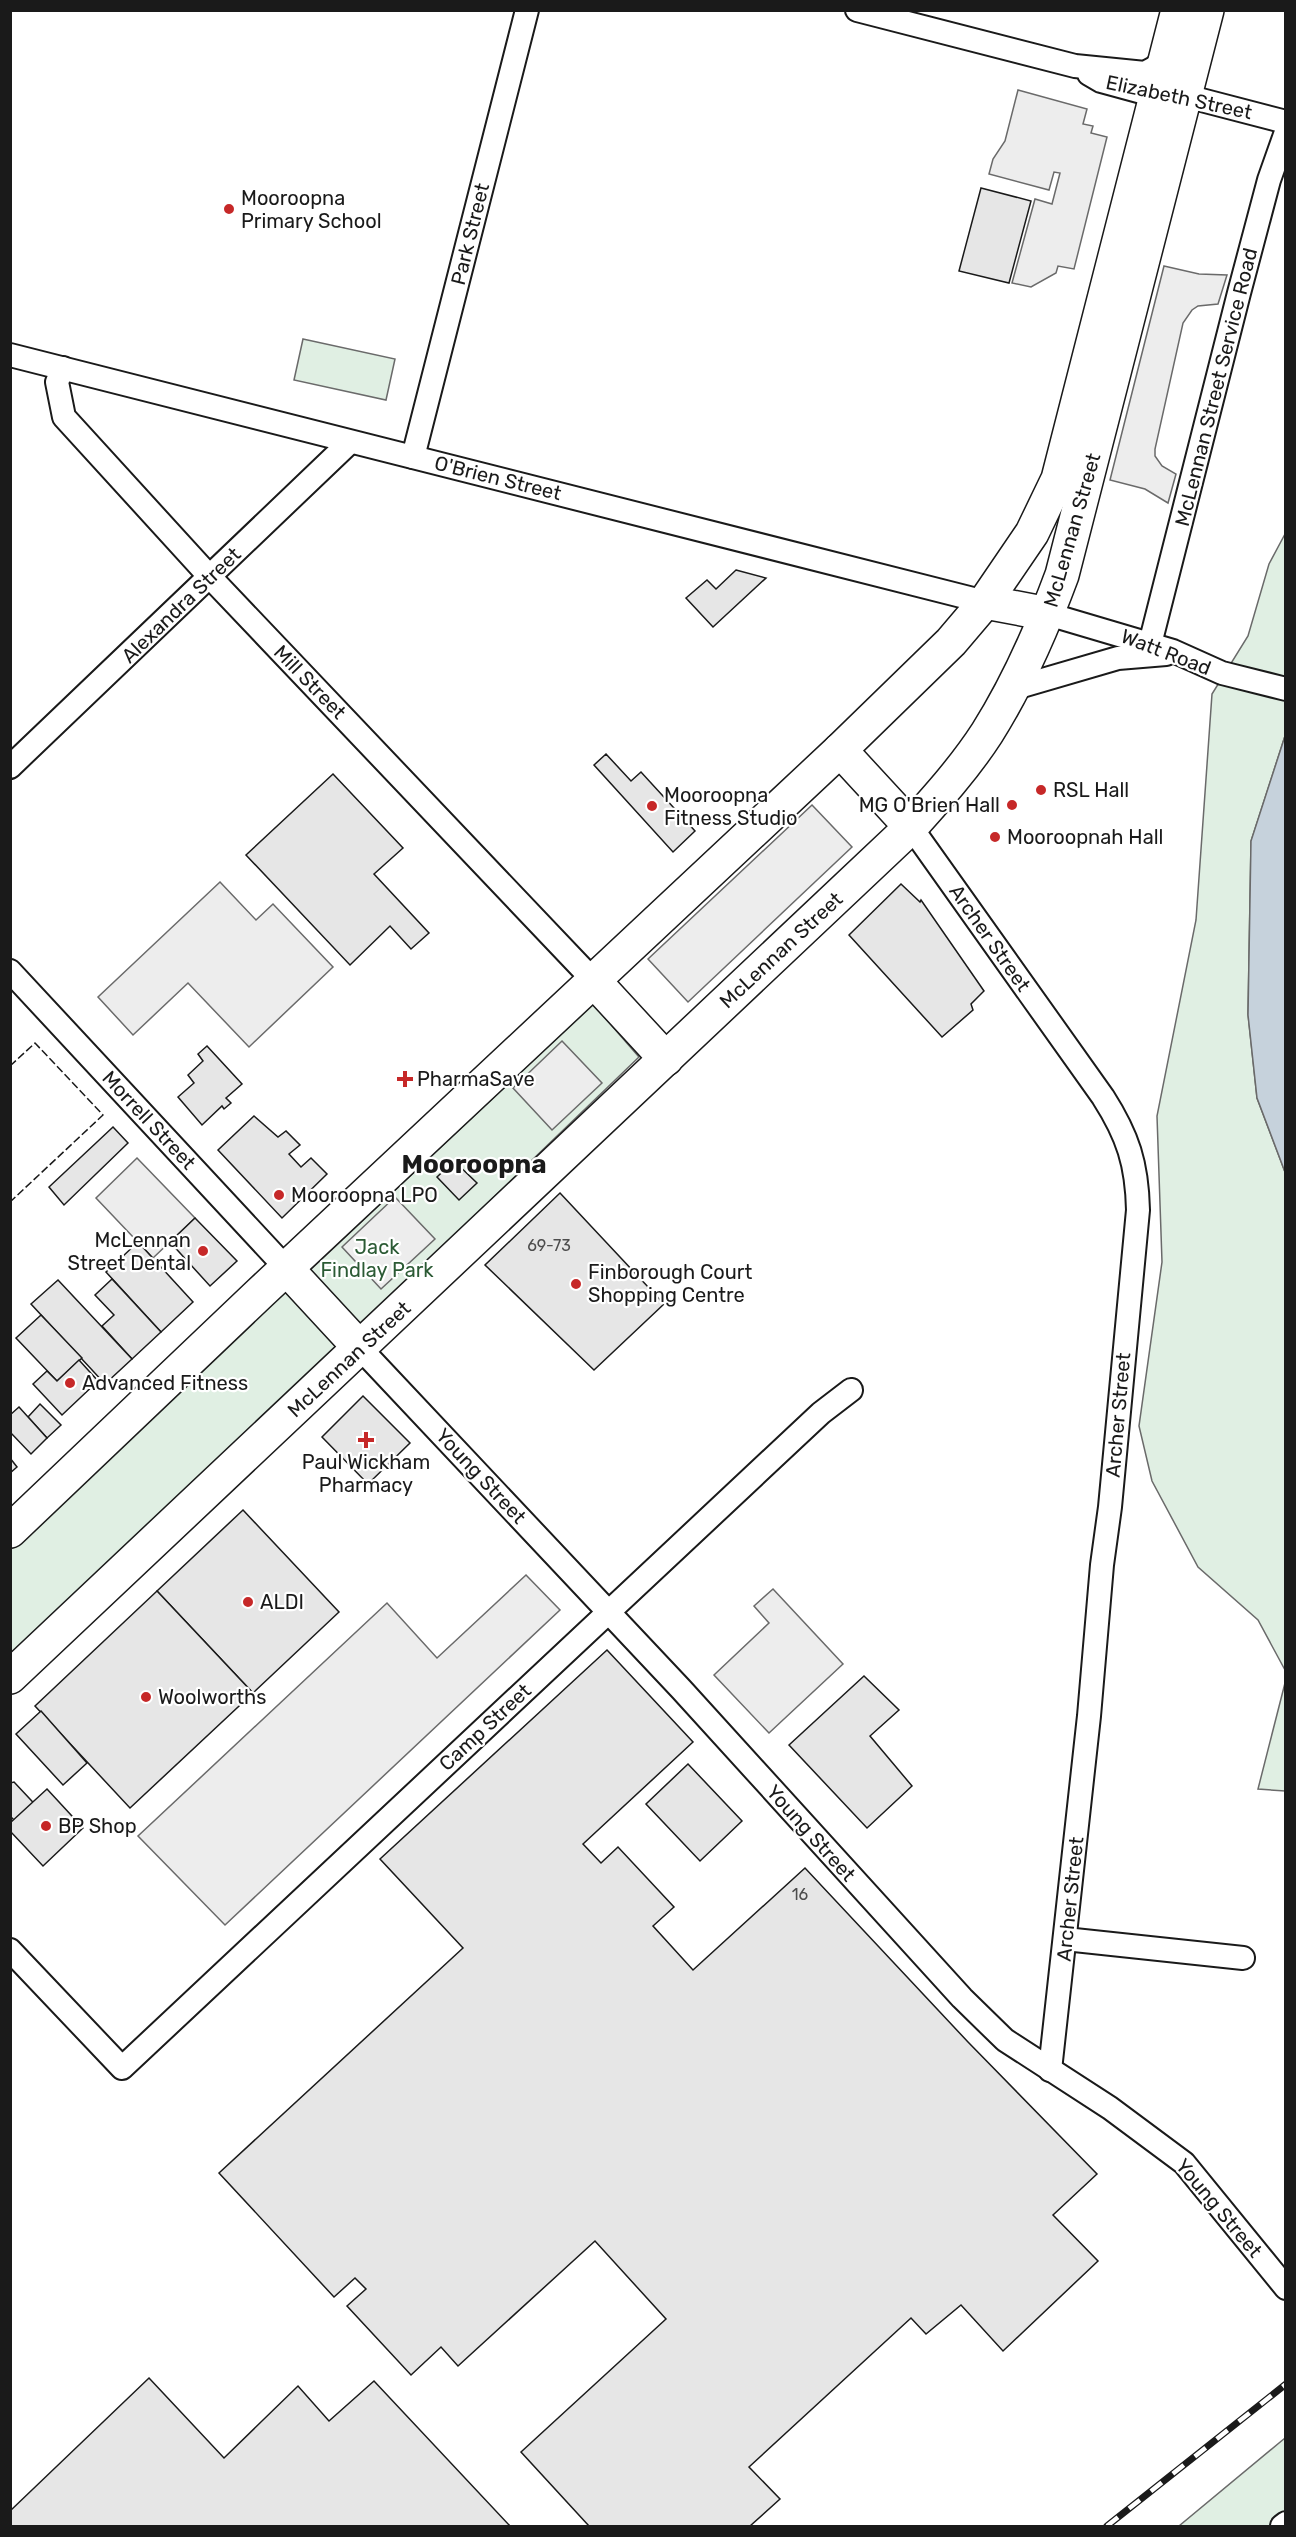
<svg xmlns="http://www.w3.org/2000/svg" width="1296" height="2537" font-family="Rubik,sans-serif">
  <style>
    .green { fill: #e0efe3; stroke: #6a6a6a; stroke-width: 1.5 }
    .parking { fill: #ededed; stroke: #6a6a6a; stroke-width: 1.5 }
    .water { fill: #c6d2dc; stroke: #6a6a6a; stroke-width: 1.5 }
    .building { fill: #e6e6e6; stroke: #1a1a1a; stroke-width: 1.5 }
    .lines { fill: none; stroke-linecap: round; stroke-linejoin: round }
    .minor-casing { stroke: #1a1a1a; stroke-width: 26 }
    .highway-casing { stroke: #1a1a1a; stroke-width: 36 }
    .minor { stroke: #fff; stroke-width: 22 }
    .highway { stroke: #fff; stroke-width: 33 }
    .rail-casing { stroke: #1a1a1a; stroke-width: 7 }
    .rail { stroke: #fff; stroke-width: 4.5; stroke-dasharray: 14; stroke-linecap: butt }
    .fence { stroke: #1a1a1a; stroke-width: 1.5; stroke-dasharray: 8 3; stroke-linecap: butt }
    .poi-dot { fill: #c62828; stroke: #fff; stroke-width: 2 }
    .labels { text-anchor: middle; stroke-width: 4.5; stroke-linejoin: round; paint-order: stroke }
    .number-label { font-size: 16px; fill: #4d4d4d }
    .street-label { font-size: 20px; fill: #1a1a1a; stroke: #fff }
    .poi-label { font-size: 20px; fill: #1a1a1a; stroke: #fff; text-anchor: start }
    .park-label { font-size: 20px; fill: #2b5a34; stroke: #fff }
    .district-label { font-size: 26px; font-weight: bold; fill: #1a1a1a; stroke: #fff }
  </style>
  <rect width="100%" height="100%" fill="#fff"/>
  <!-- green -->
  <g class="green">
    <polygon points="303,339 395,359 386,400 294,380"/>
    <polygon points="1285,534 1285,736 1251,841 1248,1014 1257,1098 1285,1172 1285,1670 1258,1620 1198,1567 1152,1481 1139,1426 1162,1262 1157,1116 1196,920 1212,694 1248,636 1269,564"/>
    <polygon points="593,1004 639,1057 356,1330 308,1272"/>
    <polygon points="288,1286 342,1348 11,1654 11,1549"/>
    <polygon points="1285,1683 1285,1791 1258,1789"/>
    <polygon points="1285,2438 1285,2526 1179,2526"/>
  </g>
  <!-- parking -->
  <g class="parking">
    <polygon points="1018,90 1087,109 1083,124 1093,126 1091,133 1107,137 1074,269 1058,266 1056,273 1031,287 1012,283 1035,199 1052,204 1060,173 1054,172 1049,190 989,174 993,159 1005,141"/>
    <polygon points="1164,266 1199,274 1227,275 1218,304 1198,306 1192,310 1183,323 1155,449 1155,456 1162,466 1176,474 1168,503 1145,489 1110,480"/>
    <polygon points="812,805 852,847 688,1002 648,959"/>
    <polygon points="220,882 256,920 273,904 333,967 249,1047 188,983 133,1035 98,997"/>
    <polygon points="562,1041 602,1083 552,1130 513,1088"/>
    <polygon points="137,1158 195,1218 153,1258 96,1198"/>
    <polygon points="395,1197 435,1239 381,1289 342,1247"/>
    <polygon points="526,1575 560,1610 225,1925 138,1836 387,1603 437,1658"/>
    <polygon points="773,1589 843,1664 769,1733 714,1675 769,1623 754,1606"/>
  </g>
  <!-- water -->
  <polygon class="water" points="1285,736 1285,1172 1257,1098 1248,1015 1251,841"/>
  <!-- building -->
  <g class="building">
    <polygon points="981,188 1031,201 1009,283 959,271"/>
    <polygon points="736,570 766,578 713,627 686,598 707,580 716,589"/>
    <polygon points="606,754 631,781 641,772 695,831 673,852 594,765"/>
    <polygon points="333,774 403,848 374,874 429,933 411,949 390,926 350,965 246,855"/>
    <polygon points="901,884 920,902 921,900 984,991 971,1004 973,1010 942,1037 849,935"/>
    <polygon points="207,1046 242,1084 226,1098 231,1103 224,1109 222,1106 202,1125 178,1097 194,1083 188,1075 203,1061 198,1054"/>
    <polygon points="254,1116 278,1137 286,1131 300,1145 289,1154 301,1167 311,1158 327,1174 282,1218 218,1150"/>
    <polygon points="113,1127 128,1143 64,1205 49,1187"/>
    <polygon points="454,1161 477,1183 459,1200 437,1177"/>
    <polygon points="560,1193 664,1304 594,1370 485,1265"/>
    <polygon points="195,1218 237,1261 210,1286 170,1242"/>
    <polygon points="138,1242 193,1302 161,1332 106,1272"/>
    <polygon points="112,1279 161,1332 132,1359 102,1326 114,1315 95,1295"/>
    <polygon points="58,1280 132,1359 105,1384 31,1304"/>
    <polygon points="41,1315 82,1358 57,1381 16,1338"/>
    <polygon points="79,1360 98,1381 62,1415 33,1384 47,1371 57,1381"/>
    <polygon points="363,1396 410,1443 368,1484 322,1437"/>
    <polygon points="40,1404 61,1425 47,1438 28,1417"/>
    <polygon points="19,1407 47,1438 31,1454 10,1432 10,1415"/>
    <polygon points="10,1458 17,1467 10,1473"/>
    <polygon points="243,1510 339,1612 253,1693 157,1591"/>
    <polygon points="157,1591 253,1693 130,1808 35,1706"/>
    <polygon points="607,1650 693,1742 583,1844 601,1863 618,1847 674,1907 653,1926 693,1970 805,1868 968,2042 1097,2174 1053,2215 1098,2261 1003,2351 961,2305 926,2334 911,2318 749,2467 780,2499 750,2526 589,2526 521,2452 666,2319 595,2241 458,2366 441,2347 411,2375 347,2306 366,2289 355,2278 334,2297 219,2173 463,1948 380,1859"/>
    <polygon points="864,1676 899,1710 870,1736 912,1786 867,1828 789,1745"/>
    <polygon points="41,1711 87,1763 63,1785 16,1734"/>
    <polygon points="688,1764 742,1821 700,1861 646,1804"/>
    <polygon points="14,1782 44,1814 25,1831 10,1816 10,1783"/>
    <polygon points="47,1789 83,1828 43,1866 10,1831 10,1823"/>
    <polygon points="149,2378 224,2458 298,2386 329,2421 374,2381 510,2526 10,2526 10,2511"/>
  </g>
  <g class="lines">
    <defs>
      <g id="minor">
        <polyline points="857,10 1075,66 1145,73 1156,67 1166,53"/>
        <polyline points="1089,74 1101,81 1156,96"/>
        <polyline points="1186,96 1286,122"/>
        <polyline points="10,355 985,602"/>
        <polyline points="63,368 57,382 64,417 210,577 594,981"/>
        <polyline points="413,457 527,10"/>
        <polyline points="1048,614 1173,651 1222,673 1286,689"/>
        <polyline points="1150,644 1239,293 1269,180 1286,132"/>
        <polyline points="1012,689 1118,658 1166,654"/>
        <polyline points="10,767 350,442"/>
        <path d="M911,827l192,270c25,39 34,67 35,113l-28,297 -8,58 -13,151 -39,354"/>
        <polyline points="10,971 287,1269"/>
        <polyline points="360,1348 681,1689 962,1998 1005,2040 1110,2108 1184,2163 1286,2288"/>
        <polyline points="1065,1939 1243,1958"/>
        <polyline points="10,1950 122,2068 821,1413 851,1390"/>
        <polyline points="1282,2526 1286,2523"/>
      </g>
      <g id="highway">
        <polyline points="985,602 1048,614"/>
        <polyline points="840,750 911,827"/>
        <polyline points="594,981 666,1059"/>
        <polyline points="287,1269 360,1348"/>
        <polyline points="10,1531 260,1293 840,750 951,642 985,602 1032,533 1058,479 1178,10"/>
        <path d="M10,1677l901,-850c27,-30 54,-60 76,-94 31,-49 55,-104 75,-158l145,-565"/>
      </g>
    </defs>
    <!-- minor casing -->
    <use href="#minor" class="minor-casing"/>
    <!-- highway casing -->
    <use href="#highway" class="highway-casing"/>
    <!-- minor -->
    <use href="#minor" class="minor"/>
    <!-- highway -->
    <use href="#highway" class="highway"/>
    <defs>
      <polyline id="rail" points="1107,2526 1286,2384"/>
    </defs>
    <!-- rail casing -->
    <use href="#rail" class="rail-casing"/>
    <!-- rail -->
    <use href="#rail" class="rail"/>
    <!-- fence -->
    <polyline class="fence" points="10,1066 35,1043 103,1115 10,1202"/>
  </g>
  <!-- markers -->
  <g class="poi-dot">
    <circle cx="229" cy="209" r="6"/>
    <circle cx="1041" cy="790" r="6"/>
    <circle cx="1012" cy="805" r="6"/>
    <circle cx="652" cy="806" r="6"/>
    <circle cx="995" cy="837" r="6"/>
    <path d="M402 1070h6v6h6v6h-6v6h-6v-6h-6v-6h6z"/>
    <circle cx="279" cy="1195" r="6"/>
    <circle cx="203" cy="1251" r="6"/>
    <circle cx="576" cy="1284" r="6"/>
    <circle cx="70" cy="1383" r="6"/>
    <path d="M363 1431h6v6h6v6h-6v6h-6v-6h-6v-6h6z"/>
    <circle cx="248" cy="1602" r="6"/>
    <circle cx="146" cy="1697" r="6"/>
    <circle cx="46" cy="1826" r="6"/>
  </g>
  <g class="labels">
    <!-- number labels -->
    <g class="number-label">
      <text x="549" y="1251">69-73</text>
      <text x="800" y="1900">16</text>
    </g>
    <!-- street labels -->
    <g class="street-label">
      <text transform="translate(1179 97) rotate(12)" y="7">Elizabeth Street</text>
      <text transform="translate(470 234) rotate(-76)" y="7">Park Street</text>
      <text transform="translate(1216 387) rotate(-76)" y="7">McLennan Street Service Road</text>
      <text transform="translate(498 478) rotate(14)" y="7">O'Brien Street</text>
      <text transform="translate(1072 530) rotate(-74)" y="7">McLennan Street</text>
      <text transform="translate(181 605) rotate(-44)" y="7">Alexandra Street</text>
      <text transform="translate(1166 652) rotate(21)" y="7">Watt Road</text>
      <text transform="translate(310 682) rotate(46)" y="7">Mill Street</text>
      <text transform="translate(990 938) rotate(55)" y="7">Archer Street</text>
      <text transform="translate(781 950) rotate(-43)" y="7">McLennan Street</text>
      <text transform="translate(149 1120) rotate(47)" y="7">Morrell Street</text>
      <text transform="translate(349 1359) rotate(-43)" y="7">McLennan Street</text>
      <text transform="translate(1118 1415) rotate(-85)" y="7">Archer Street</text>
      <text transform="translate(481 1476) rotate(47)" y="7">Young Street</text>
      <text transform="translate(485 1727) rotate(-43)" y="7">Camp Street</text>
      <text transform="translate(811 1833) rotate(48)" y="7">Young Street</text>
      <text transform="translate(1070 1899) rotate(-84)" y="7">Archer Street</text>
      <text transform="translate(1219 2208) rotate(50)" y="7">Young Street</text>
    </g>
    <!-- poi labels -->
    <g class="poi-label">
      <text x="241" y="205">Mooroopna<tspan x="241" dy="23">Primary School</tspan></text>
      <text x="1053" y="797">RSL Hall</text>
      <text x="664" y="802">Mooroopna<tspan x="664" dy="23">Fitness Studio</tspan></text>
      <text x="1000" y="812" text-anchor="end">MG O'Brien Hall</text>
      <text x="1007" y="844">Mooroopnah Hall</text>
      <text x="417" y="1086">PharmaSave</text>
      <text x="291" y="1202">Mooroopna LPO</text>
      <text x="191" y="1247" text-anchor="end">McLennan<tspan x="191" dy="23">Street Dental</tspan></text>
      <text x="588" y="1279">Finborough Court<tspan x="588" dy="23">Shopping Centre</tspan></text>
      <text x="82" y="1390">Advanced Fitness</text>
      <text x="366" y="1469" text-anchor="middle">Paul Wickham<tspan x="366" dy="23">Pharmacy</tspan></text>
      <text x="260" y="1609">ALDI</text>
      <text x="158" y="1704">Woolworths</text>
      <text x="58" y="1833">BP Shop</text>
    </g>
    <!-- park labels -->
    <g class="park-label">
      <text x="377" y="1254">Jack<tspan x="377" dy="23">Findlay Park</tspan></text>
    </g>
    <!-- district labels -->
    <g class="district-label">
      <text x="474" y="1173">Mooroopna</text>
    </g>
  </g>
  <!-- border -->
  <rect width="1296" height="2537" fill="none" stroke="#1a1a1a" stroke-width="24"/>
</svg>
